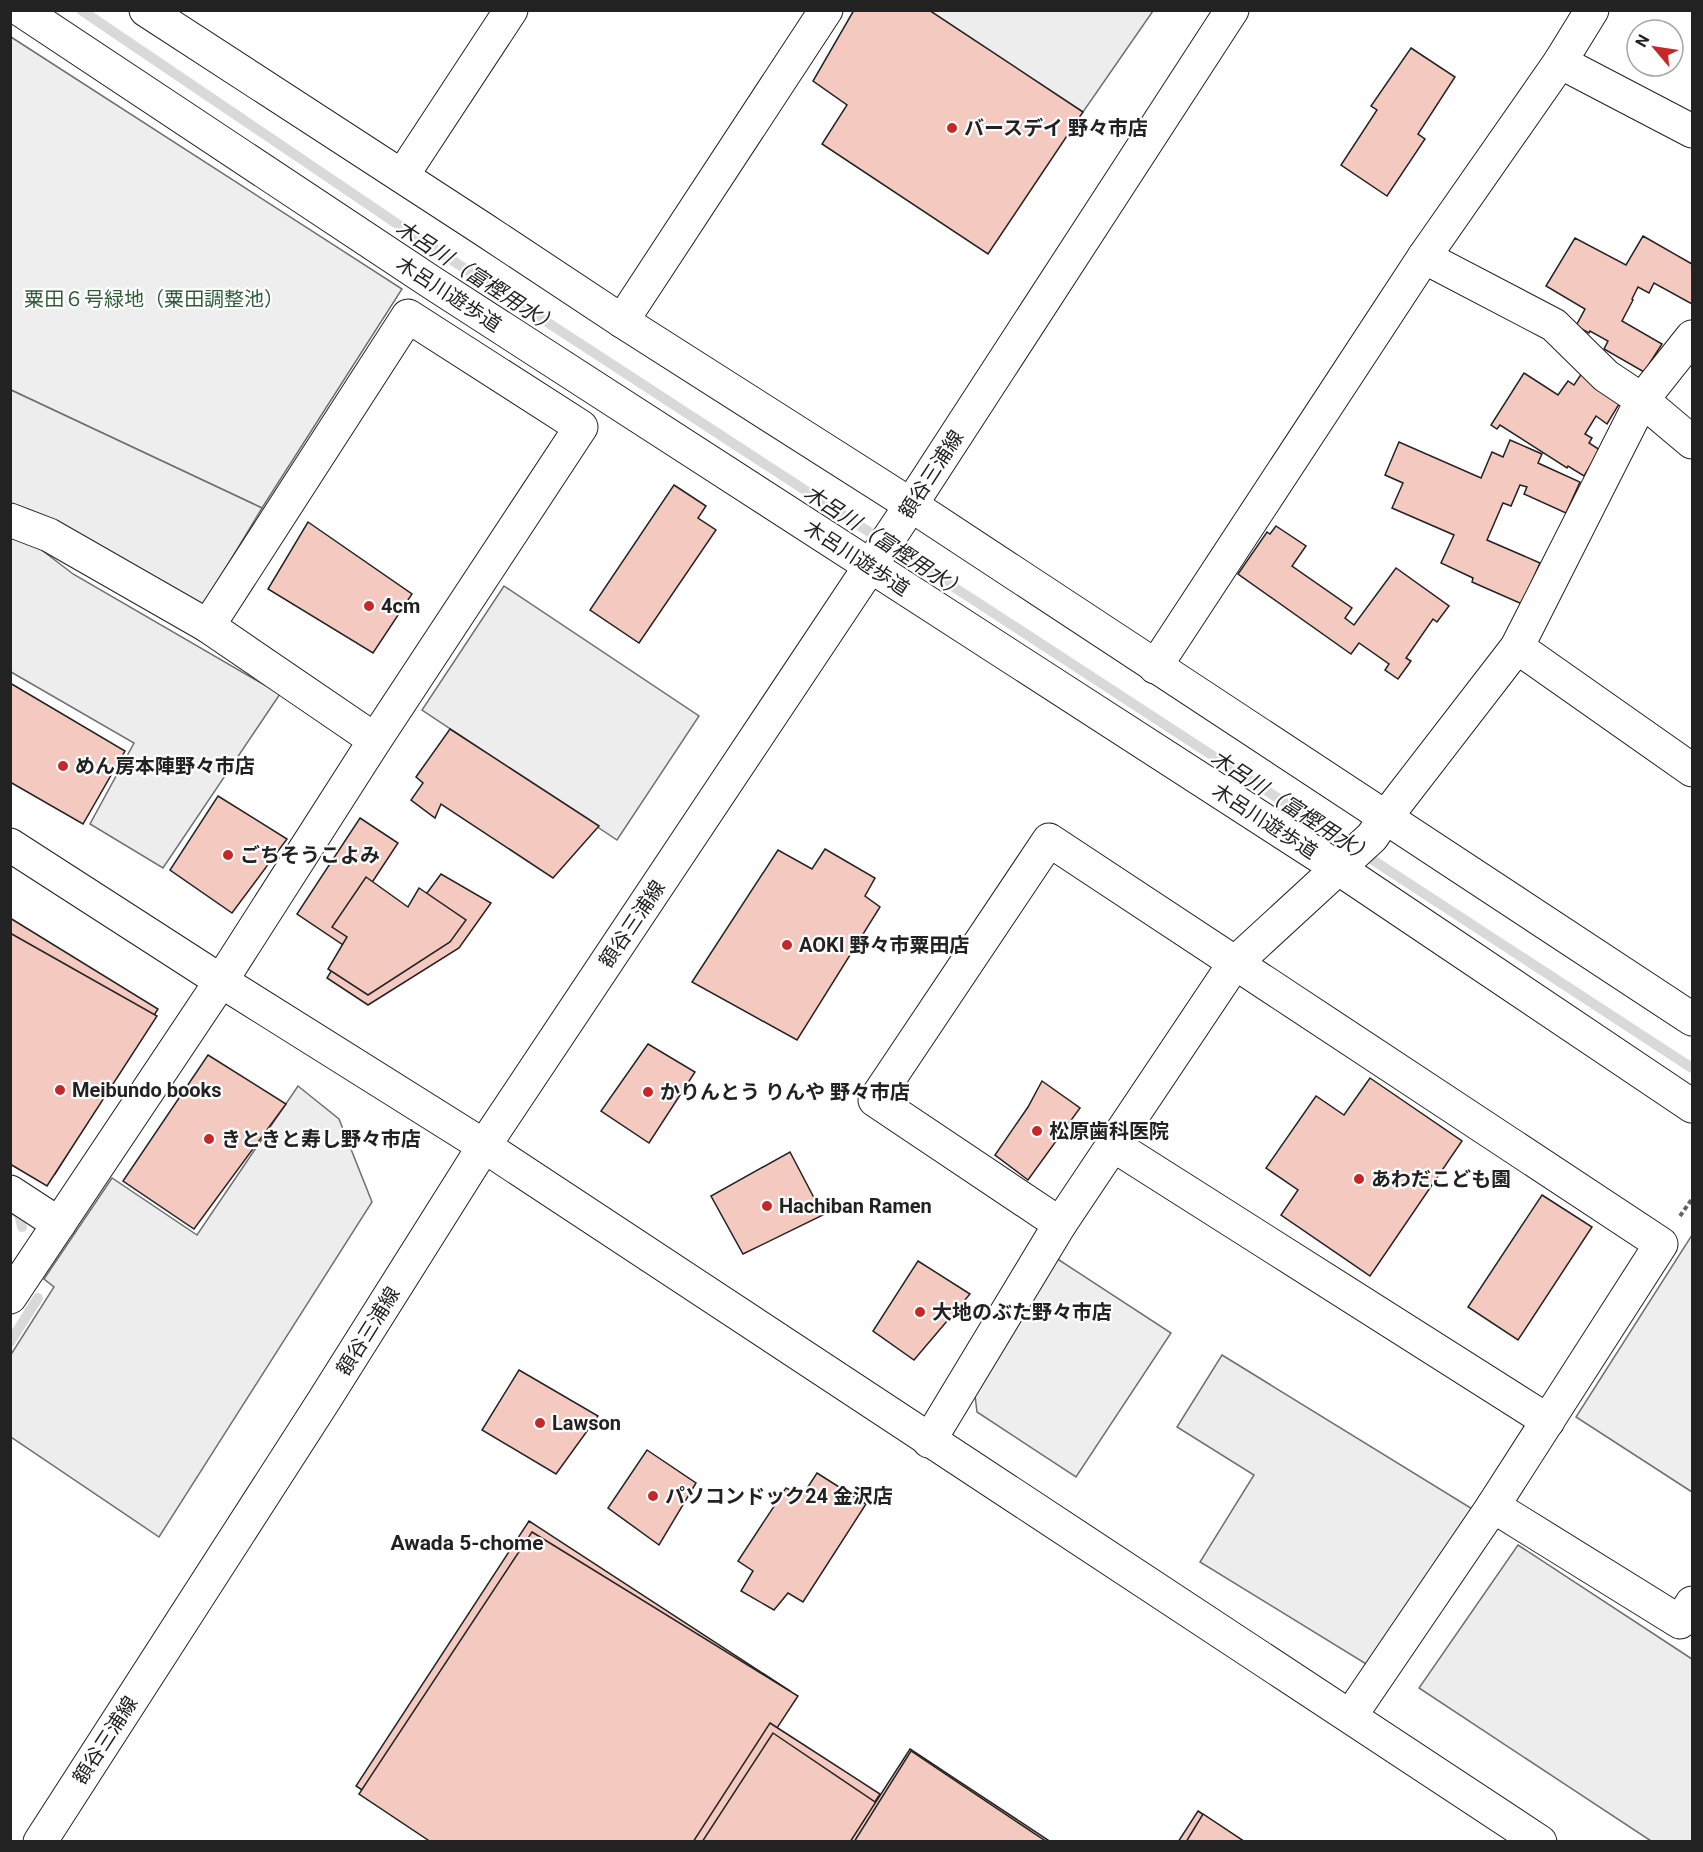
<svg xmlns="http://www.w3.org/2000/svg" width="1703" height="1852" font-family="Roboto,'Noto Sans JP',sans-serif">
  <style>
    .green { fill: #eee; stroke: #6f6f6f; stroke-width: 1.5 }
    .parking { fill: #ededed; stroke: #6f6f6f; stroke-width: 1.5 }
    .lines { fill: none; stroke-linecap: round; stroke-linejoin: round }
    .stream { stroke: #d9d9d9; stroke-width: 10 }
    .building { fill: #f3c9c0; stroke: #222; stroke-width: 1.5 }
    .minor-casing { stroke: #222; stroke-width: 35 }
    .major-casing { stroke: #222; stroke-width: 35 }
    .path { stroke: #646464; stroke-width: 4; stroke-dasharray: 4.5 3; stroke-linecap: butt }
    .minor { stroke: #fff; stroke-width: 33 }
    .major { stroke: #fff; stroke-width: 33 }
    .poi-dot { fill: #c62828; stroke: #fff; stroke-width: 2 }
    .labels { text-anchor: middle; stroke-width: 4.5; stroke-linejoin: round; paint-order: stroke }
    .poi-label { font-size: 20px; font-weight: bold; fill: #222; stroke: #fff; text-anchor: start }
    .street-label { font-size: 20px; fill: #222; stroke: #fff }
    .park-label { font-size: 20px; fill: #2f5e38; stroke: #fff }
    .water-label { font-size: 21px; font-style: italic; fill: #222; stroke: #fff }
    .neighbourhood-label { font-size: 21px; font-weight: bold; fill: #222; stroke: #fff }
  </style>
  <rect width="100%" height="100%" fill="#fff"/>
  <!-- green -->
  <g class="green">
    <polygon points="11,37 402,289 262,508 11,390"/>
    <polygon points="1692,1235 1692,1492 1576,1417"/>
    <polygon points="1056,1258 1171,1333 1076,1477 977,1412 974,1387"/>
  </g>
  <!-- parking -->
  <g class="parking">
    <polygon points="929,11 1153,11 1083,112"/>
    <polygon points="11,390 262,508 203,606 11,505"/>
    <polygon points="11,534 30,541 73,574 280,694 163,868 90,824 134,743 11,672"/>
    <polygon points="504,586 699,716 617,840 422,710"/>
    <polygon points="298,1086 339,1119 372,1202 159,1537 11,1437 10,1356 54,1287 44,1279 112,1178 197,1235"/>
    <polygon points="1222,1355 1474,1510 1371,1667 1200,1562 1254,1475 1177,1427"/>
    <polygon points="1518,1545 1692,1659 1692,1841 1651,1841 1419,1688"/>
  </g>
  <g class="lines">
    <!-- stream -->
    <g class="stream">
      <polyline points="81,10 418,238 1692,1068"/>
      <polyline points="13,1210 19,1214 22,1227"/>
      <polyline points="10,1342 38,1298"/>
    </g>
  </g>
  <!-- building -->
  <g class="building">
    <polygon points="854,10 929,10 1083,112 988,254 822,144 847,105 813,81"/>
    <polygon points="1411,48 1455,77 1418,134 1425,139 1387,196 1341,165 1377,110 1371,106"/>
    <polygon points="1643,236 1692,264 1692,304 1654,283 1649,293 1638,287 1632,299 1633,300 1622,321 1662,344 1644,372 1604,349 1608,341 1590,331 1589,333 1576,326 1585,309 1546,286 1575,238 1626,265"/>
    <polygon points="1584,370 1624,396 1607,424 1596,416 1585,434 1592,438 1589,443 1600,450 1584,476 1568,466 1567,468 1500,425 1497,429 1491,425 1524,373 1558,395 1568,381 1574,385"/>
    <polygon points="1510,440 1542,454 1538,463 1580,482 1566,513 1524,494 1527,487 1520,485 1511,506 1503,503 1487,540 1540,563 1522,604 1472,582 1473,578 1441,563 1454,535 1392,508 1403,483 1385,475 1399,442 1481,478 1492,452 1503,457"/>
    <polygon points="674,485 706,506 698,518 716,530 639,643 590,610"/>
    <polygon points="308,522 412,594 373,653 268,589"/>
    <polygon points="1276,526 1306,546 1292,566 1352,608 1345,618 1354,625 1396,568 1449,606 1437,622 1433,619 1406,658 1411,661 1398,679 1385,670 1389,664 1359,643 1351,654 1238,574 1267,532 1270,534"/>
    <polygon points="10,683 125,751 83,824 10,782"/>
    <polygon points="450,729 599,826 553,878 441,804 435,818 411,800 423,783 416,777"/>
    <polygon points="218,796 287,839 232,913 170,870"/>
    <polygon points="360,818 398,843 369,887 413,912 441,874 491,903 459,948 368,1005 327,978 346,947 297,914"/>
    <polygon points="825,849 875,878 865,896 880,907 797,1040 692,982 778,850 812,869"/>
    <polygon points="366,877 408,907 419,888 466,920 450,942 368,995 328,969 347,937 332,927"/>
    <polygon points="10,918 158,1009 55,1174 10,1146"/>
    <polygon points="10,933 157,1016 47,1186 10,1164"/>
    <polygon points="648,1044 695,1072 649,1143 601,1111"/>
    <polygon points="208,1055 286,1104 194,1229 123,1181"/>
    <polygon points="1370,1078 1462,1141 1370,1276 1281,1215 1298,1190 1266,1168 1316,1096 1344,1115"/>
    <polygon points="1042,1081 1080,1108 1028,1180 995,1155 1028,1107"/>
    <polygon points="790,1152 823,1215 743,1254 711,1196"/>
    <polygon points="1542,1195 1592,1227 1518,1340 1468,1307"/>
    <polygon points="918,1261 970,1294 914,1360 873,1331"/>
    <polygon points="519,1370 598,1416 556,1474 482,1430"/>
    <polygon points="647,1450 696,1483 659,1545 608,1508"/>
    <polygon points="817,1473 866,1504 803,1602 788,1593 774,1610 741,1591 753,1571 738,1561 786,1488 802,1496"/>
    <polygon points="529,1521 790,1691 692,1842 442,1842 356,1786"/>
    <polygon points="532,1532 798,1696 702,1842 431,1842 359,1794"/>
    <polygon points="770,1723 880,1794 849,1842 693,1842"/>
    <polygon points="773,1733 878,1804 854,1842 702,1842"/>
    <polygon points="910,1749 1051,1842 850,1842"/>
    <polygon points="911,1751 1047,1842 854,1842"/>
    <polygon points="1198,1811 1245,1842 1178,1842"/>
    <polygon points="1203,1814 1245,1842 1186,1842"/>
  </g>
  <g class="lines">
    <defs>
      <g id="minor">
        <polyline points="21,10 431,282 1338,868 1692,1106"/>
        <polyline points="146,10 483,229 622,321 911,505 1692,1019"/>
        <polyline points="1560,62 1692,131"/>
        <polyline points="402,176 511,10"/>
        <polyline points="1424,257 1554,325 1606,376 1642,400 1692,442"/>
        <polyline points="622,321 826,10"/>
        <polyline points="10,520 49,535 208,626"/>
        <polyline points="1517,647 1692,770"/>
        <polyline points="1155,667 1424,257 1560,62 1592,10"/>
        <polyline points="10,845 221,981 484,1146 1540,1842"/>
        <polyline points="1113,1145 1548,1421"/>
        <polyline points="10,1192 59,1224"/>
        <polyline points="1060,1224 875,1100 1049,840 1661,1244 1493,1506"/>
        <polyline points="10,1297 221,981 375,740 581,427 408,316 208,626 375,740"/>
        <polyline points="929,1441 1060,1224 1234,964 1372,837 1385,818 1517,647 1642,400 1692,337"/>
        <polyline points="1351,1715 1493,1506 1680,1622 1692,1603"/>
      </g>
      <polyline id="major" points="40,1842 323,1402 484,1146 899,523 1232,10"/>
    </defs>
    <!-- minor casing -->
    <use href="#minor" class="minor-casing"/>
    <!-- major casing -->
    <use href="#major" class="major-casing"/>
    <!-- path -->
    <polyline class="path" points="1680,1216 1692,1199"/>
    <!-- minor -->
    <use href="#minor" class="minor"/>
    <!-- major -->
    <use href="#major" class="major"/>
  </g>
  <!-- markers -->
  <g class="poi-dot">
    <circle cx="952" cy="128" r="6"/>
    <circle cx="369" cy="606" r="6"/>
    <circle cx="63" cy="766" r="6"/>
    <circle cx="228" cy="855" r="6"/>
    <circle cx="787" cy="945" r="6"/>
    <circle cx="60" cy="1090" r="6"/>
    <circle cx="648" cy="1092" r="6"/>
    <circle cx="1037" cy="1131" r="6"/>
    <circle cx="209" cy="1139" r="6"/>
    <circle cx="1359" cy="1179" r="6"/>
    <circle cx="767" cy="1206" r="6"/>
    <circle cx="920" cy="1312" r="6"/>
    <circle cx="540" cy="1423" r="6"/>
    <circle cx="653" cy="1496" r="6"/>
  </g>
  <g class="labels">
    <!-- poi labels -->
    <g class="poi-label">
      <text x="964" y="135">バースデイ 野々市店</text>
      <text x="381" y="613">4cm</text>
      <text x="75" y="773">めん房本陣野々市店</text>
      <text x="240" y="862">ごちそうこよみ</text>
      <text x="799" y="952">AOKI 野々市粟田店</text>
      <text x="72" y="1097">Meibundo books</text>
      <text x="660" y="1099">かりんとう りんや 野々市店</text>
      <text x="1049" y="1138">松原歯科医院</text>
      <text x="221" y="1146">きときと寿し野々市店</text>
      <text x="1371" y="1186">あわだこども園</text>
      <text x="779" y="1213">Hachiban Ramen</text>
      <text x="932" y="1319">大地のぶた野々市店</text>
      <text x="552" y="1430">Lawson</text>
      <text x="665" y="1503">パソコンドック24 金沢店</text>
    </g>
    <!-- street labels -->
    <g class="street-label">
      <text transform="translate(449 294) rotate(33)" y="7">木呂川遊歩道</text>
      <text transform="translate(931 474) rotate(-57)" y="7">額谷三浦線</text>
      <text transform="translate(857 558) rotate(33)" y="7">木呂川遊歩道</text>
      <text transform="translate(1265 821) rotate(33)" y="7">木呂川遊歩道</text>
      <text transform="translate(632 924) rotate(-56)" y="7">額谷三浦線</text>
      <text transform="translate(368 1331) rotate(-58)" y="7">額谷三浦線</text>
      <text transform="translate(105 1740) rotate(-57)" y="7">額谷三浦線</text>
    </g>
    <!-- park labels -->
    <g class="park-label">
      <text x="154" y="306">粟田６号緑地（粟田調整池）</text>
    </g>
    <!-- water labels -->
    <g class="water-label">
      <text transform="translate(477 277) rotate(33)" y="7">木呂川（富樫用水）</text>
      <text transform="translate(885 542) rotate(33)" y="7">木呂川（富樫用水）</text>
      <text transform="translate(1292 807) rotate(33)" y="7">木呂川（富樫用水）</text>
    </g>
    <!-- neighbourhood labels -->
    <g class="neighbourhood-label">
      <text x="467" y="1550">Awada 5-chome</text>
    </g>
  </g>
  <!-- border -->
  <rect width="1703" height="1852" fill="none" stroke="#222222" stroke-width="24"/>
  <!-- north arrow -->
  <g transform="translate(1655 48) rotate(299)"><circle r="28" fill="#ffffff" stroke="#a7a7a7" stroke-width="1.5"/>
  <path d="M0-4.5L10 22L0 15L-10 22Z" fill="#c62828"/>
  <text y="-9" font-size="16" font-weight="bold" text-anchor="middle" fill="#222222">N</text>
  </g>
</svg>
